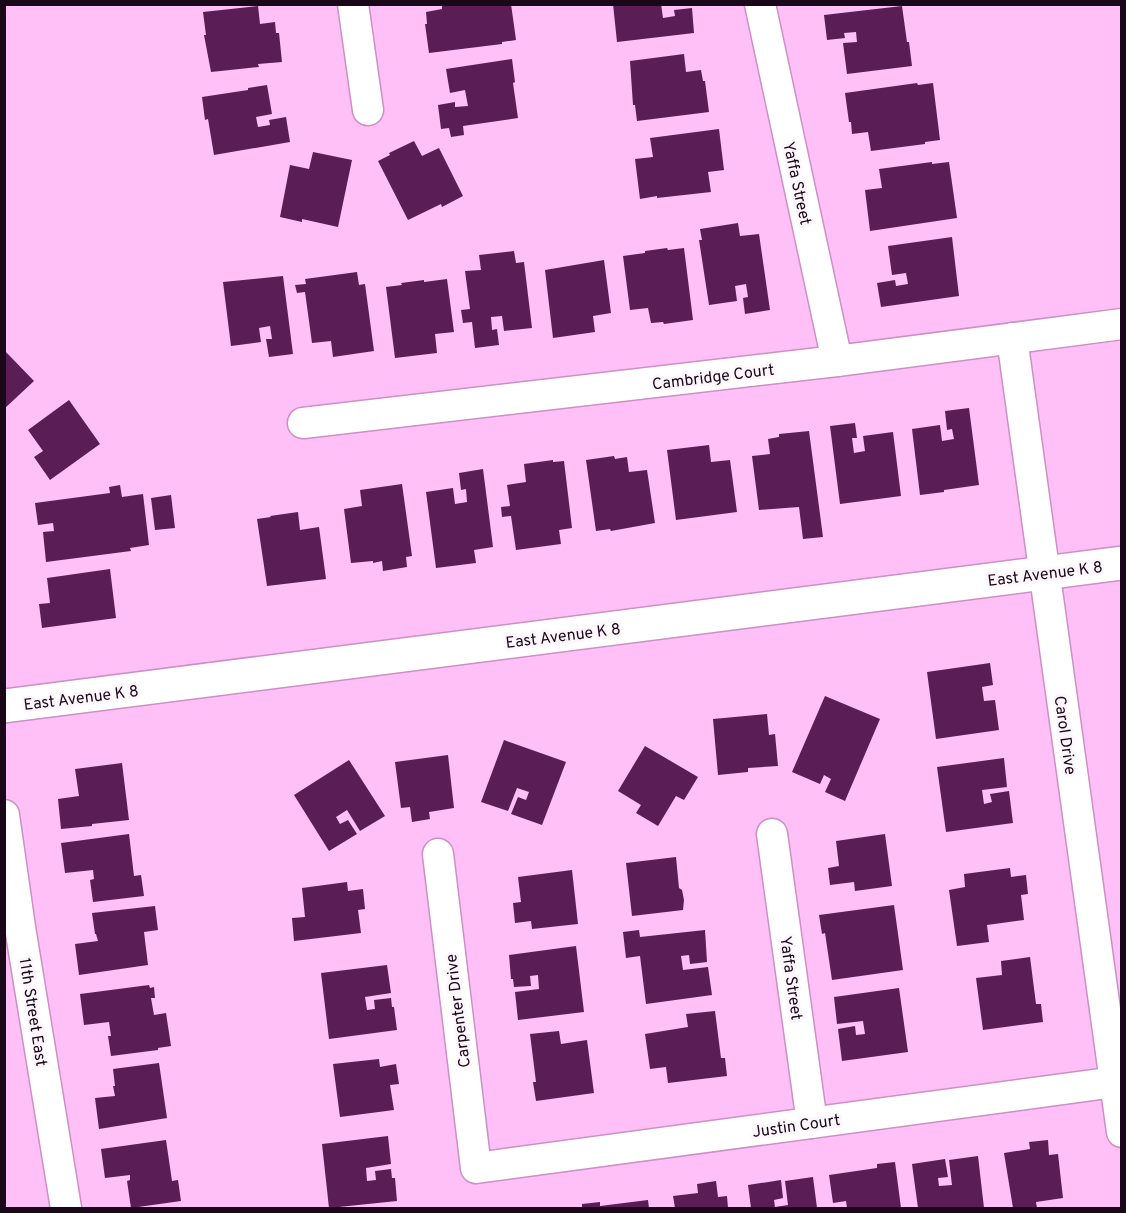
<svg xmlns="http://www.w3.org/2000/svg" width="1126" height="1213" font-family="Overpass,sans-serif">
  <style>
    .building { fill: #5a1d55 }
    .lines { fill: none; stroke-linecap: round; stroke-linejoin: round }
    .street-casing { stroke: #cb90c4; stroke-width: 33 }
    .secondary-casing { stroke: #cb90c4; stroke-width: 36 }
    .street { stroke: #fff; stroke-width: 30 }
    .secondary { stroke: #fff; stroke-width: 33 }
    .labels { text-anchor: middle; stroke-width: 6; stroke-linejoin: round; paint-order: stroke }
    .street-label { font-size: 16px; fill: #1b071a; stroke: #fdf7fc }
  </style>
  <rect width="100%" height="100%" fill="#ffc0f7"/>
  <!-- building -->
  <g class="building">
    <polygon points="442,4 511,4 516,40 502,42 502,44 429,53 425,24 427,24 426,12 442,9"/>
    <polygon points="613,4 661,4 663,18 675,16 674,10 692,8 694,33 617,42"/>
    <polygon points="258,6 260,24 275,22 276,33 279,33 282,62 258,64 259,67 211,72 204,35 206,35 203,12"/>
    <polygon points="902,6 907,42 909,42 912,66 847,74 843,43 857,42 856,32 844,33 845,38 827,40 824,15"/>
    <polygon points="684,54 686,72 701,70 703,81 705,81 709,112 637,121 635,105 633,105 630,61"/>
    <polygon points="512,59 515,82 513,83 518,118 463,126 464,135 451,137 449,128 441,129 438,105 455,102 455,107 468,106 465,90 450,93 446,69"/>
    <polygon points="917,83 918,85 933,83 940,140 925,142 925,144 871,151 868,132 852,134 851,122 849,122 845,93"/>
    <polygon points="267,85 272,114 256,117 258,127 270,125 269,120 286,117 290,142 214,155 208,119 205,120 202,97 248,90 248,88"/>
    <polygon points="719,129 724,170 708,172 711,192 657,198 657,196 640,199 635,159 653,157 650,138"/>
    <polygon points="414,141 422,156 439,148 463,196 442,207 441,204 408,220 378,161 390,155 389,153"/>
    <polygon points="313,152 352,160 338,227 302,219 302,222 280,217 290,165 309,169"/>
    <polygon points="932,162 932,164 949,162 957,218 870,231 865,190 882,188 879,169"/>
    <polygon points="738,223 740,236 759,234 770,310 745,314 743,298 748,297 746,284 735,286 737,301 709,305 699,240 702,240 700,229"/>
    <polygon points="952,237 959,296 881,307 877,283 895,280 896,286 908,284 906,273 892,275 888,246"/>
    <polygon points="667,248 668,250 684,248 693,320 664,324 663,322 651,323 648,308 630,310 623,256 645,253 645,251"/>
    <polygon points="514,251 516,263 524,262 532,328 504,331 502,316 491,317 492,330 497,329 499,345 475,348 472,322 463,323 461,310 470,309 465,271 481,270 479,255"/>
    <polygon points="604,260 611,313 593,316 595,332 553,338 545,270"/>
    <polygon points="357,272 359,285 365,284 374,351 333,357 331,341 312,343 305,292 297,293 295,285 306,284 305,279"/>
    <polygon points="283,276 293,354 269,357 266,339 272,339 270,326 259,328 261,342 231,346 223,282"/>
    <polygon points="447,279 454,332 435,334 437,353 395,358 386,287 402,285 401,283 424,280 424,282"/>
    <polygon points="4,350 34,381 4,409"/>
    <polygon points="69,400 100,444 50,480 34,457 43,451 28,430"/>
    <polygon points="969,408 979,485 944,490 944,492 920,495 912,429 940,425 942,441 954,439 952,429 947,430 945,411"/>
    <polygon points="855,423 857,438 852,438 854,453 865,451 863,436 893,432 901,496 840,504 830,426"/>
    <polygon points="809,431 823,537 803,539 799,507 759,510 752,456 770,454 768,439 779,437 779,434"/>
    <polygon points="709,445 711,462 730,460 737,512 676,520 667,450"/>
    <polygon points="614,456 615,459 627,457 629,472 647,470 655,523 611,531 610,529 596,531 586,460"/>
    <polygon points="553,460 553,462 564,461 572,528 559,530 561,544 516,550 511,516 502,517 501,507 510,506 507,485 526,482 524,464"/>
    <polygon points="483,469 493,547 474,550 476,563 436,568 426,492 453,488 455,504 467,502 466,489 461,490 459,473"/>
    <polygon points="402,484 412,556 406,557 407,567 383,571 382,561 373,563 373,561 351,563 344,509 362,506 360,490"/>
    <polygon points="120,485 122,497 143,494 149,545 130,548 131,551 46,562 43,532 54,531 53,523 38,525 35,503 110,493 109,487"/>
    <polygon points="171,495 175,528 155,530 151,498"/>
    <polygon points="298,512 300,530 319,527 326,579 267,586 257,519 271,517 270,516"/>
    <polygon points="110,569 116,618 42,628 39,604 50,603 47,578"/>
    <polygon points="990,663 993,685 982,687 984,701 995,700 999,730 936,739 927,672"/>
    <polygon points="825,696 880,719 845,801 825,792 831,779 824,775 820,784 792,772"/>
    <polygon points="767,714 769,735 775,734 778,766 748,768 748,772 718,775 713,719"/>
    <polygon points="504,740 566,762 542,825 511,814 518,797 526,800 529,792 517,788 508,811 481,802"/>
    <polygon points="645,746 698,777 684,800 676,796 658,826 636,813 641,805 618,791"/>
    <polygon points="448,755 454,808 429,812 430,819 412,822 410,807 401,808 395,762"/>
    <polygon points="1004,758 1007,787 982,790 984,804 992,802 990,794 1009,791 1013,823 946,832 937,767"/>
    <polygon points="349,760 385,816 360,831 347,810 336,817 340,824 348,820 357,834 329,851 294,795"/>
    <polygon points="122,763 129,820 92,824 92,826 61,829 58,799 79,796 75,769"/>
    <polygon points="129,834 134,876 141,875 144,896 93,902 90,880 94,879 93,870 65,873 61,843"/>
    <polygon points="885,834 892,886 855,891 854,882 830,885 828,868 839,866 836,841"/>
    <polygon points="676,857 679,888 682,890 684,900 683,910 632,916 626,863"/>
    <polygon points="1010,868 1011,877 1026,875 1028,894 1021,895 1024,920 987,925 989,942 957,946 949,890 965,887 964,874"/>
    <polygon points="572,870 578,924 532,929 531,921 515,923 513,903 521,902 518,877"/>
    <polygon points="347,882 348,891 363,889 365,909 358,910 361,933 294,941 292,918 305,917 302,888"/>
    <polygon points="894,905 903,970 832,980 825,933 822,934 819,915"/>
    <polygon points="155,906 158,930 144,932 148,965 79,975 75,944 98,941 96,934 95,934 92,913"/>
    <polygon points="639,930 640,937 705,930 707,962 690,964 689,955 681,956 683,970 708,967 712,995 646,1004 640,956 626,958 623,932"/>
    <polygon points="576,946 584,1012 518,1020 515,992 539,989 538,975 530,976 531,986 514,987 513,979 511,979 509,955"/>
    <polygon points="1030,957 1036,1004 1041,1004 1043,1022 983,1030 976,978 1002,975 1001,961"/>
    <polygon points="387,965 391,993 365,997 367,1010 375,1009 374,1000 391,998 392,1007 394,1007 397,1030 329,1039 321,973"/>
    <polygon points="149,985 150,988 154,987 155,998 151,998 154,1015 166,1013 171,1046 158,1048 158,1050 111,1056 108,1036 111,1036 109,1022 84,1025 80,994"/>
    <polygon points="899,988 908,1052 842,1061 838,1029 855,1026 856,1035 865,1034 863,1021 837,1024 834,997"/>
    <polygon points="715,1011 721,1058 725,1058 727,1076 668,1083 666,1067 650,1069 645,1034 688,1027 686,1014"/>
    <polygon points="559,1031 561,1044 587,1040 594,1093 536,1101 533,1082 536,1082 530,1034"/>
    <polygon points="379,1059 380,1067 396,1064 399,1084 390,1085 394,1110 340,1117 333,1064"/>
    <polygon points="159,1063 167,1118 99,1129 95,1098 115,1096 113,1086 115,1086 113,1069"/>
    <polygon points="388,1136 391,1164 366,1168 367,1181 376,1180 375,1171 391,1169 392,1178 395,1178 397,1201 329,1208 322,1144"/>
    <polygon points="166,1140 172,1181 178,1180 181,1201 131,1208 127,1181 130,1180 130,1175 105,1178 101,1149"/>
    <polygon points="1048,1140 1049,1155 1058,1154 1063,1198 1036,1202 1037,1208 1013,1208 1004,1153 1030,1149 1029,1142"/>
    <polygon points="978,1156 984,1208 918,1208 912,1164 945,1159 948,1177 938,1178 939,1186 952,1185 949,1160"/>
    <polygon points="895,1162 901,1208 847,1208 846,1201 833,1203 829,1175 877,1168 877,1164"/>
    <polygon points="813,1177 817,1208 751,1208 748,1185 781,1180 783,1198 774,1200 775,1207 788,1205 785,1181"/>
    <polygon points="716,1181 718,1197 727,1196 728,1208 675,1208 673,1196 698,1193 697,1184"/>
    <polygon points="648,1200 649,1208 582,1208 582,1204 600,1202 600,1206"/>
  </g>
  <g class="lines">
    <defs>
      <g id="street">
        <polyline points="353,4 368,110"/>
        <polyline points="760,4 837,361"/>
        <polyline points="1012,338 1122,1132"/>
        <polyline points="303,423 837,361 1122,324"/>
        <polyline points="4,815 20,927 66,1208"/>
        <polyline points="772,834 812,1123"/>
        <polyline points="438,854 476,1168 1115,1082"/>
      </g>
      <polyline id="secondary" points="4,706 1122,563"/>
    </defs>
    <!-- street casing -->
    <use href="#street" class="street-casing"/>
    <!-- secondary casing -->
    <use href="#secondary" class="secondary-casing"/>
    <!-- street -->
    <use href="#street" class="street"/>
    <!-- secondary -->
    <use href="#secondary" class="secondary"/>
  </g>
  <g class="labels">
    <!-- street labels -->
    <g class="street-label">
      <text transform="translate(798 183) rotate(78)" y="6">Yaffa Street</text>
      <text transform="translate(713 376) rotate(-7)" y="6">Cambridge Court</text>
      <text transform="translate(1045 573) rotate(-7)" y="6">East Avenue K 8</text>
      <text transform="translate(563 635) rotate(-7)" y="6">East Avenue K 8</text>
      <text transform="translate(81 697) rotate(-7)" y="6">East Avenue K 8</text>
      <text transform="translate(1066 735) rotate(82)" y="6">Carol Drive</text>
      <text transform="translate(792 978) rotate(82)" y="6">Yaffa Street</text>
      <text transform="translate(457 1011) rotate(-97)" y="6">Carpenter Drive</text>
      <text transform="translate(34 1012) rotate(81)" y="6">11th Street East</text>
      <text transform="translate(796 1125) rotate(-8)" y="6">Justin Court</text>
    </g>
  </g>
  <!-- border -->
  <rect width="1126" height="1213" fill="none" stroke="#1b071a" stroke-width="12"/>
</svg>
